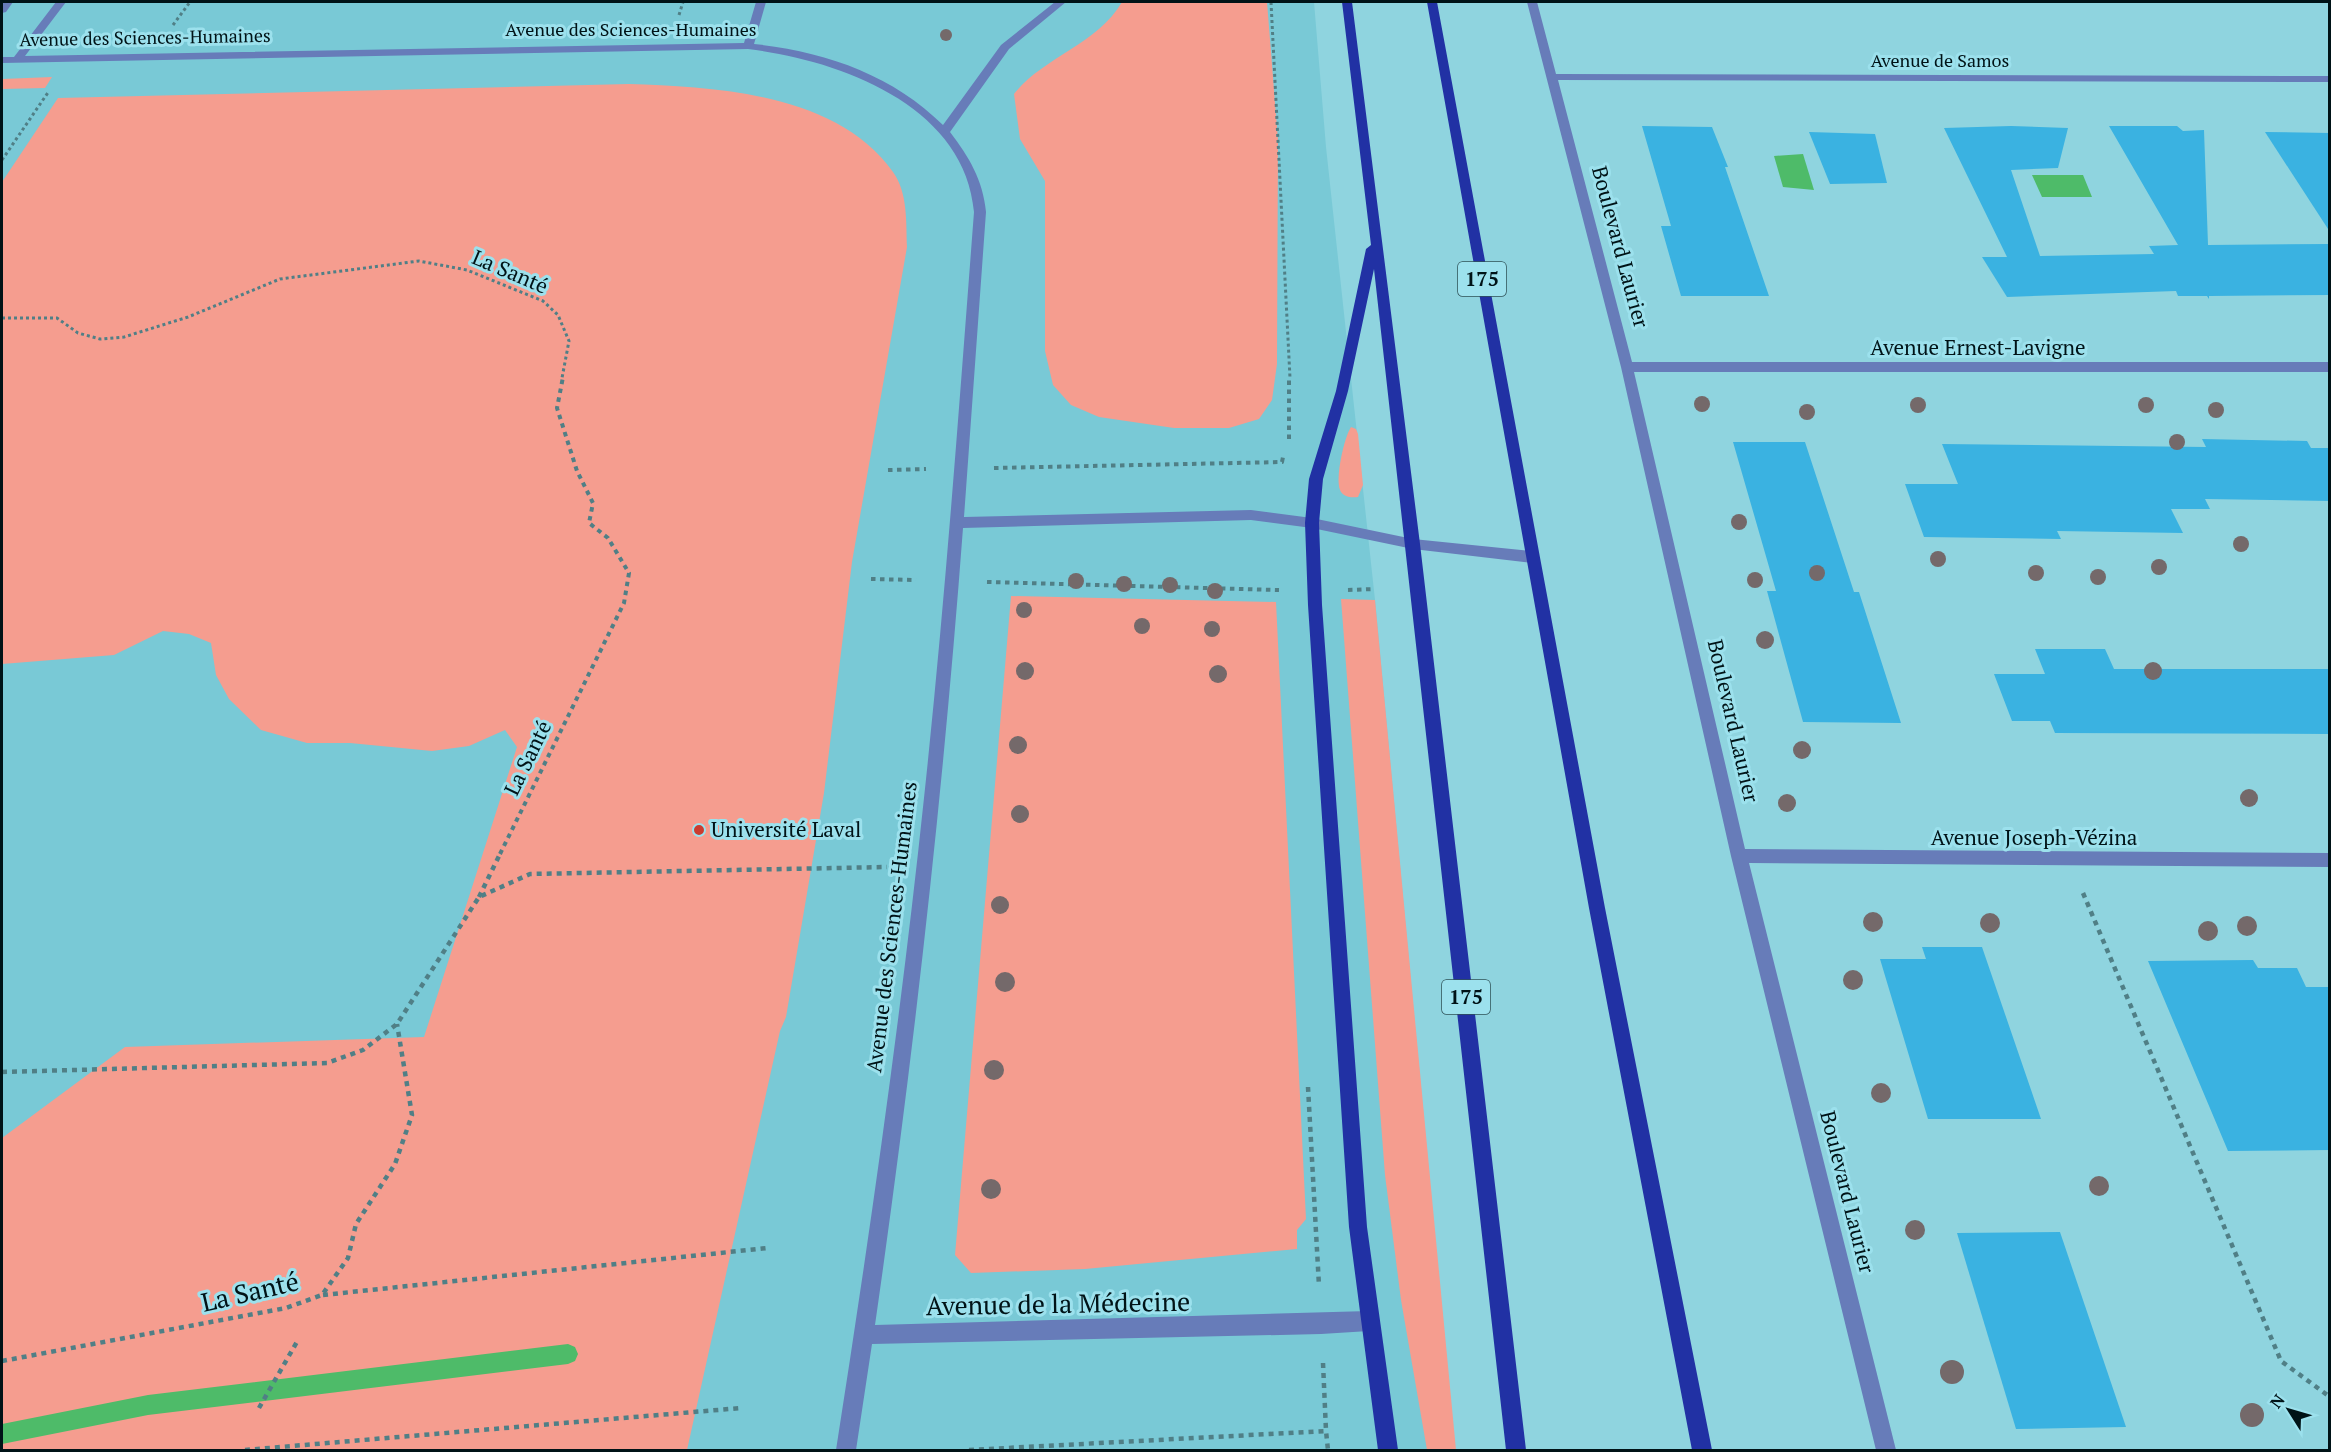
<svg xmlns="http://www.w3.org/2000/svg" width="2331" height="1452" font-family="'PT Serif',serif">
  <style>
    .built { fill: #79c9d6 }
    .green { fill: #f59d8f }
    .water { fill: #4ebb69 }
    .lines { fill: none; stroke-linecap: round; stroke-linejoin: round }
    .stream { fill: #4ebb69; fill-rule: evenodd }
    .building { fill: #3ab2e1 }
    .path-far2 { stroke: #507f86; stroke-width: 3; stroke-dasharray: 3 3; stroke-linecap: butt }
    .path-far1 { stroke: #507f86; stroke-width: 4; stroke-dasharray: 4.5 4.5; stroke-linecap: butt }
    .path { stroke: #507f86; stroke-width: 4.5; stroke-dasharray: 5 5; stroke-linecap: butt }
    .minor { fill: #677cb9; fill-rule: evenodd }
    .major { fill: #2131a4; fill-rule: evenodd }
    .tree { fill: #74696a }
    .poi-dot { fill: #ca3c30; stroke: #9ce1ed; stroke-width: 2 }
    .labels { text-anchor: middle; stroke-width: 6; stroke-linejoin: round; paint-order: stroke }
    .far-street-label { font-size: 18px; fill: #001317; stroke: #9ce1ed }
    .shield { fill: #9ce1ed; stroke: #2f5157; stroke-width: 1.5 }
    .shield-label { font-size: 20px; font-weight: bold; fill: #001317 }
    .street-label { font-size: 21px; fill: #001317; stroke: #9ce1ed }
    .poi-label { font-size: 21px; fill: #001317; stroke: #9ce1ed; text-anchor: start }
    .near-street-label { font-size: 26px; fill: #001317; stroke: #9ce1ed }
  </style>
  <rect width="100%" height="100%" fill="#8fd4df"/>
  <!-- built -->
  <polygon class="built" points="2,2 1314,2 1326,147 1375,600 1455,1450 2,1450"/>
  <!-- green -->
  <g class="green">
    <path d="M1122,2h145l11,138 -1,224 -5,36 -13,19 -30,9h-55l-75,-11 -28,-12 -18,-20 -8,-34v-170l-25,-42 -6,-45c29,-37 83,-49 108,-92z"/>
    <polygon points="52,77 45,88 2,89 2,79"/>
    <path d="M629,84c87,3 208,9 264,88 15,21 13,50 14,75l-55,315 -28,231 -38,224 -6,14 -93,419h-685v-312l123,-91 299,-10 93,-290 -12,-17 -36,16 -37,5 -82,-8h-43l-46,-13 -32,-31 -13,-24 -5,-32 -22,-9 -26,-3 -49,24 -112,9v-482l56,-84z"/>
    <path d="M1351,427l5,2 2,5 5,51 -5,12c-7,1 -15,0 -18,-7 -5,-12 4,-52 11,-63z"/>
    <polygon points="1011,596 1276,602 1306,1219 1297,1230 1297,1249 1085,1269 971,1273 955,1255"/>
    <polygon points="1341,599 1375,600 1456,1450 1427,1450 1401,1300 1385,1175"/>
  </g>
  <!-- water -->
  <g class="water">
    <polygon points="1803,154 1814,190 1783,187 1774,156"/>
    <polygon points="2083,175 2092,197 2042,197 2032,175"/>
  </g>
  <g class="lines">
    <!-- stream -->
    <polygon class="stream" points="568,1344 575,1347 578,1354 575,1361 568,1364 148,1415 2,1444 2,1424 148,1395"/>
  </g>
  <!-- building -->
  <g class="building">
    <polygon points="1642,126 1712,127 1728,167 1725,167 1769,296 1681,296 1661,226 1671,226"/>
    <polygon points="2011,126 2068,128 2058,168 2011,170 2040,256 2154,254 2149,246 2178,245 2109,126 2177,126 2183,131 2204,130 2208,245 2330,244 2330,295 2209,296 2209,299 2207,296 2178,296 2176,291 2007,297 1982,257 2007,257 1944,128"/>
    <polygon points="1809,132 1875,134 1887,183 1830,184"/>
    <polygon points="2265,132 2330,133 2330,232"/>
    <polygon points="2202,439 2307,441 2311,448 2330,448 2330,501 2205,499 2210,509 2171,509 2183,533 2057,531 2061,539 1924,537 1905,484 1958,484 1942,444 2206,447"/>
    <polygon points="1733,442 1805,442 1854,592 1859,592 1901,723 1803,722 1767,591 1776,591"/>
    <polygon points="2035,649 2105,649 2114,669 2330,669 2330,734 2055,733 2050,721 2012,721 1994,674 2045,674"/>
    <polygon points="1922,947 1982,947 2041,1119 1928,1119 1880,959 1926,959"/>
    <polygon points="2253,960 2258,968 2297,968 2306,987 2330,987 2330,1150 2228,1151 2148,961"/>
    <polygon points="2060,1232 2126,1427 2016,1429 1957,1233"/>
  </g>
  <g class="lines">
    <!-- path-far2 -->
    <g class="path-far2">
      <polyline points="1271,2 1290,378"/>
      <polyline points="679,15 683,2"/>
      <polyline points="173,25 190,2"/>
      <polyline points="2,160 49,91"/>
      <polyline points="2,318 57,318 78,333 100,339 124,337 188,317 280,279 419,261 467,270 543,301 558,315 569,341 562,378"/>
    </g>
    <!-- path-far1 -->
    <g class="path-far1">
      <polyline points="1289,439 1289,377"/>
      <polyline points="994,468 1282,462 1283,457"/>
      <polyline points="888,470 926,469"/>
      <polyline points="871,579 916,580"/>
      <polyline points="987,582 1279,590"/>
      <polyline points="1348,590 1374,589"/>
      <polyline points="500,854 624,603 629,573 608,538 589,523 593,503 577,471 557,408 563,377"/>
    </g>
    <!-- path -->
    <g class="path">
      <polyline points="2083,893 2281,1361 2330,1397"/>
      <polyline points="479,897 501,852"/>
      <polyline points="2,1072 327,1063 363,1050 397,1024 479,897 530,874 887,867"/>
      <polyline points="1308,1087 1319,1286"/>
      <polyline points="323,1295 767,1248"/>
      <polyline points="2,1361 286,1308 322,1295 348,1258 356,1224 395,1164 412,1115 397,1024"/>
      <polyline points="1323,1363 1326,1431"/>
      <polyline points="259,1408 298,1340"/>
      <polyline points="245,1450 741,1408"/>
      <polyline points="969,1450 1326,1431 1328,1450"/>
    </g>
    <!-- minor -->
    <g class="minor">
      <polygon points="3,2 13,2 6,12 2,13"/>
      <path d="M56,2h10l-41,54 719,-13 12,-41h10l-12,42c70,7 139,31 189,81l58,-80 54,-43h11l-57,47 -59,83c19,25 33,48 36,80l-22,305 287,-7 61,8 101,21 119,12 7,6 -7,6 -119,-14 -101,-21 -61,-8 -288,8c-20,267 -50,532 -88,797l494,-14 7,3 3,7 -3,7 -7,3 -48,3 -449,10 -16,106h-20c34,-217 65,-434 88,-652 21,-195 35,-390 50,-586 -9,-107 -135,-152 -226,-163l-746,14v-6h12z"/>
      <polygon points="1527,2 1537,2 1556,74 2330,76 2330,82 1558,80 1632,362 2330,362 2330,372 1634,372 1745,849 2330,853 2330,867 1749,863 1896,1450 1876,1450 1731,856 1621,367"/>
    </g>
    <!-- major -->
    <g class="major">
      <polygon points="1342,2 1352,2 1420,544 1526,1450 1506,1450 1374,269 1348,391 1323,479 1319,523 1322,605 1367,1227 1398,1450 1378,1450 1349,1227 1308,605 1305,523 1309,479 1336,391 1366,249 1371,245"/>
      <polygon points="1427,2 1437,2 1605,908 1712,1450 1692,1450 1589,908"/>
    </g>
  </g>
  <!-- trees -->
  <g class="tree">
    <circle cx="946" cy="35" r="6"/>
    <circle cx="1702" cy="404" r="8"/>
    <circle cx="1918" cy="405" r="8"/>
    <circle cx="2146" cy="405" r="8"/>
    <circle cx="2216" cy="410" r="8"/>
    <circle cx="1807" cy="412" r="8"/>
    <circle cx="2177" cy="442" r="8"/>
    <circle cx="1739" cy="522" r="8"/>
    <circle cx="2241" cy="544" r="8"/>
    <circle cx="1938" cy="559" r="8"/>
    <circle cx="2159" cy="567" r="8"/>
    <circle cx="1817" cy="573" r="8"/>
    <circle cx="2036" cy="573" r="8"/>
    <circle cx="2098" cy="577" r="8"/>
    <circle cx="1755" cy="580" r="8"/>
    <circle cx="1076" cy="581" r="8"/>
    <circle cx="1124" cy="584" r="8"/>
    <circle cx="1170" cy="585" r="8"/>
    <circle cx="1215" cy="591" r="8"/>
    <circle cx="1024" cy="610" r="8"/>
    <circle cx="1142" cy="626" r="8"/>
    <circle cx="1212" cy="629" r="8"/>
    <circle cx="1765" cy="640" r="9"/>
    <circle cx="1025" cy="671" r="9"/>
    <circle cx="2153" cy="671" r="9"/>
    <circle cx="1218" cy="674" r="9"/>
    <circle cx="1018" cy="745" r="9"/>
    <circle cx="1802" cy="750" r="9"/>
    <circle cx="2249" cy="798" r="9"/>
    <circle cx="1787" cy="803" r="9"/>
    <circle cx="1020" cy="814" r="9"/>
    <circle cx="1000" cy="905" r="9"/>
    <circle cx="1873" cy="922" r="10"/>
    <circle cx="1990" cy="923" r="10"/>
    <circle cx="2247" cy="926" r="10"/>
    <circle cx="2208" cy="931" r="10"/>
    <circle cx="1853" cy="980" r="10"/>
    <circle cx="1005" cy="982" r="10"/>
    <circle cx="994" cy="1070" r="10"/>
    <circle cx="1881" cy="1093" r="10"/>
    <circle cx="2099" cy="1186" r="10"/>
    <circle cx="991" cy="1189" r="10"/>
    <circle cx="1915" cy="1230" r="10"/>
    <circle cx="1952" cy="1372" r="12"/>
    <circle cx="2252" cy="1415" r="12"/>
  </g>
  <!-- markers -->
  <circle class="poi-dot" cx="699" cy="830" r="6"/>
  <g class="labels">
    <!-- far-street labels -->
    <g class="far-street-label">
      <text x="631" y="36">Avenue des Sciences-Humaines</text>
      <text transform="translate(145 38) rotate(-1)" y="6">Avenue des Sciences-Humaines</text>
      <text x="1940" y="67">Avenue de Samos</text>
    </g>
    <!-- shield labels -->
    <g class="shield">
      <rect x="1458" y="262" width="48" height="34" rx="4.5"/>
      <rect x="1442" y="980" width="48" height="34" rx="4.5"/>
    </g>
    <g class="shield-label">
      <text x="1482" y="286">175</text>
      <text x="1466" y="1004">175</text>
    </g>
    <!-- street labels -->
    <g class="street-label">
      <text transform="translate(1620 247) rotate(75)" y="7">Boulevard Laurier</text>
      <text transform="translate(510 272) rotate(23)" y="7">La Santé</text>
      <text x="1978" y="355">Avenue Ernest-Lavigne</text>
      <text transform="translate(1733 721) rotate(77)" y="7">Boulevard Laurier</text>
      <text transform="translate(528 758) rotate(-64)" y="7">La Santé</text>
      <text x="2034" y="845">Avenue Joseph-Vézina</text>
      <text transform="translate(892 927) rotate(-83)" y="7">Avenue des Sciences-Humaines</text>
      <text transform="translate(1847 1192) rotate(76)" y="7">Boulevard Laurier</text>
    </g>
    <!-- poi labels -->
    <g class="poi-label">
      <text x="711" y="837">Université Laval</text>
    </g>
    <!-- near-street labels -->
    <g class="near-street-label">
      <text transform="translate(250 1292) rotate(-13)" y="9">La Santé</text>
      <text transform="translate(1058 1304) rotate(-1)" y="9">Avenue de la Médecine</text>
    </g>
  </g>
  <!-- border -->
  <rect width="2331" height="1452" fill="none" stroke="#001317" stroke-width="6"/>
  <!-- north arrow -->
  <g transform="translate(2289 1410) rotate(307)" stroke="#9ce1ed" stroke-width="4.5" paint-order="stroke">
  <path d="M0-4.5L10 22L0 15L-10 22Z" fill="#001317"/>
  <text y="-9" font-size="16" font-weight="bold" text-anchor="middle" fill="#001317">N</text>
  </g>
</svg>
